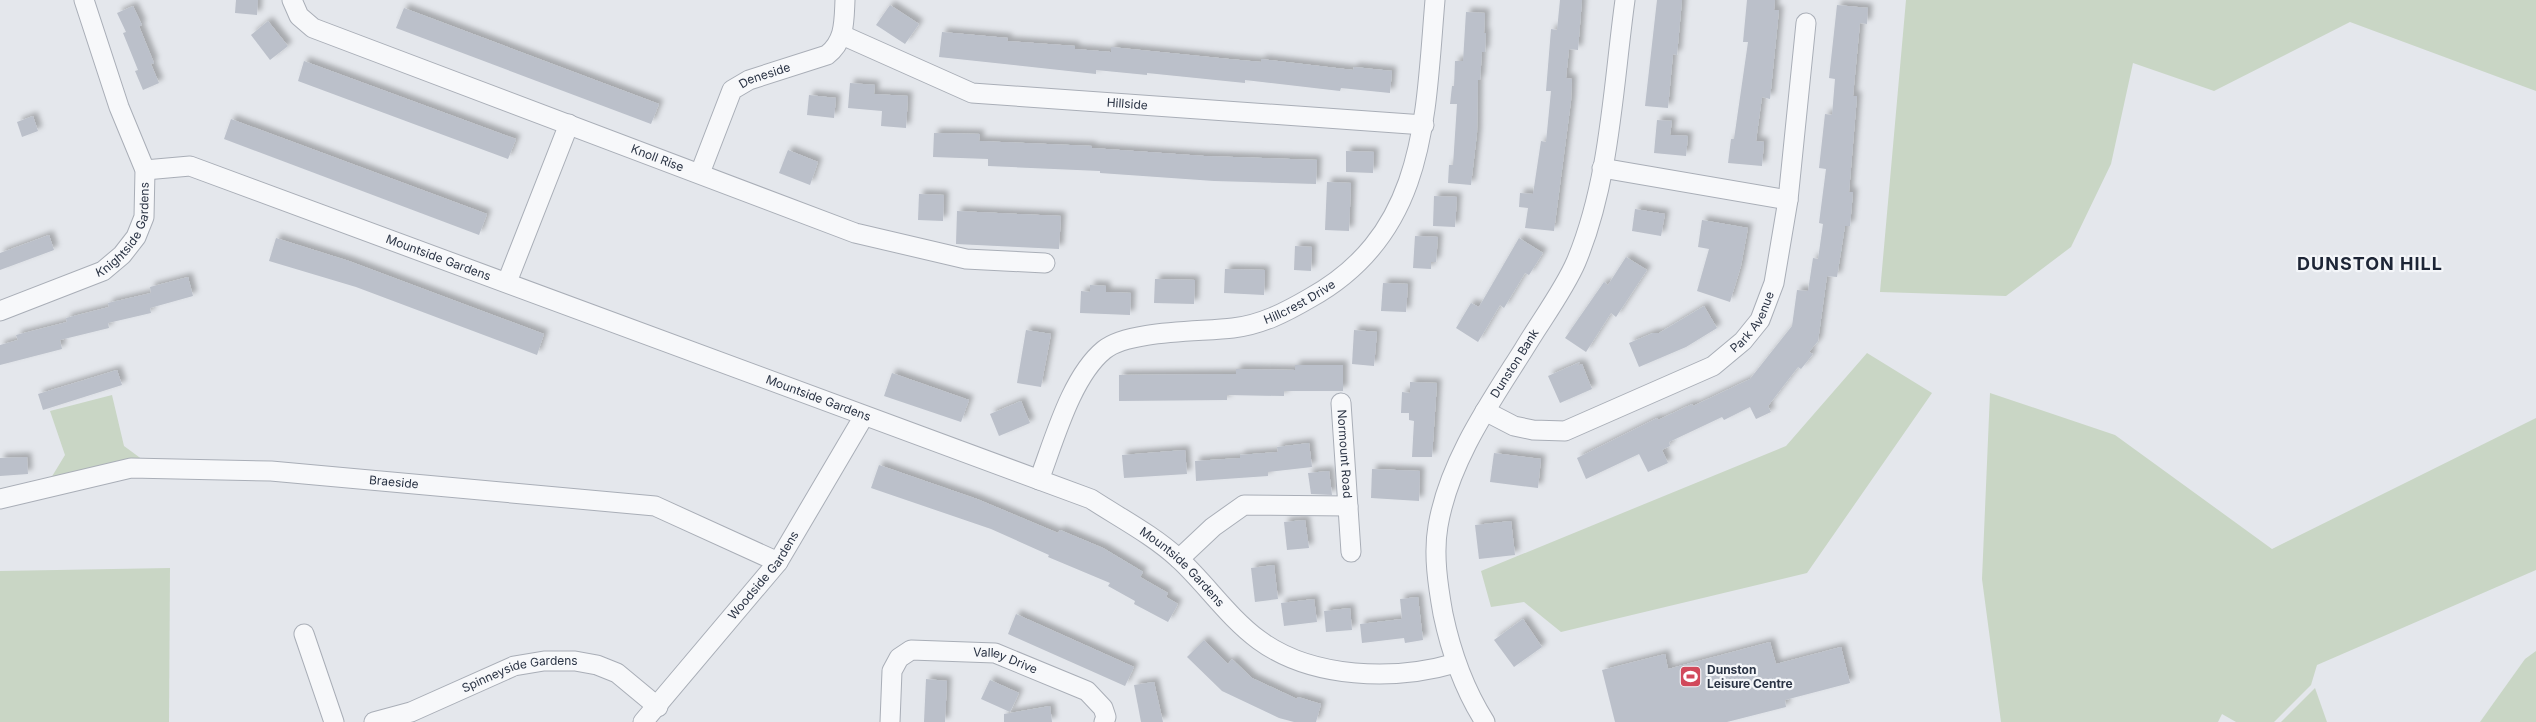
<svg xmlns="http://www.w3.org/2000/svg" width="2536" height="722" font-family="Inter,sans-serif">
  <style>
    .green { fill: #c9d6c5 }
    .building { fill: #bbc0ca; filter: url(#shadow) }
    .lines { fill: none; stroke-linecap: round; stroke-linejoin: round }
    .minor-casing { stroke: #a9aeb7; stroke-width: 21 }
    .minor { stroke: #f7f8fa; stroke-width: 19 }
    .labels { text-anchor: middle; stroke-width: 4.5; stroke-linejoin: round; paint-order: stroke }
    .street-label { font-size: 12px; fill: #2b3445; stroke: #f4f6f9 }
    .poi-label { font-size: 12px; font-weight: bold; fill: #2b3445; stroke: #f4f6f9; text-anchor: start }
    .district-label { font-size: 18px; font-weight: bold; letter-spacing: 1px; fill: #1d2536; stroke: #f4f6f9 }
  </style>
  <defs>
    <filter id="shadow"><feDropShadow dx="4.5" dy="-4.5" stdDeviation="2.5" flood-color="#0004"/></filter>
  </defs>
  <rect width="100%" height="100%" fill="#e4e7ec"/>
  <!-- green -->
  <g class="green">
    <polygon points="1906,0 2536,0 2536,91 2350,22 2214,91 2133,63 2111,164 2071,247 2006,296 1880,292"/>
    <polygon points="1867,353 1932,393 1807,573 1561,632 1524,602 1491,607 1481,571 1786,446"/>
    <polygon points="1990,393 2115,435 2272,549 2536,418 2536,570 2317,665 2311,685 2274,722 2236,722 2222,714 2218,722 2001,722 1982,579"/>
    <polygon points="112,395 124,446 143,460 48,483 65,455 50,411"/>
    <polygon points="170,568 169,722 0,722 0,571"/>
    <polygon points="2536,651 2536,722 2480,722 2525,659"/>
    <polygon points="2315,688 2327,722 2281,722"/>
  </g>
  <!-- building -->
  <g class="building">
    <polygon points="236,0 258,0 257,15 235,13"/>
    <polygon points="1560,0 1582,0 1578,50 1569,49 1566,78 1572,79 1571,101 1554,231 1525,228 1528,208 1519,207 1520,193 1533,194 1541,141 1546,142 1551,91 1546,91 1551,29 1557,30"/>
    <polygon points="1657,0 1682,0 1677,55 1673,54 1668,108 1645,106"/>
    <polygon points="1747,0 1775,0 1774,10 1779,10 1770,99 1762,97 1756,141 1764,142 1762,166 1728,163 1731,139 1734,139 1748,42 1743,42"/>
    <polygon points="890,5 919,24 905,44 876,25"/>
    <polygon points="1837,5 1868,8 1867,24 1860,23 1853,96 1857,96 1849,192 1853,192 1850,226 1845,226 1837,277 1827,276 1818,341 1809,352 1813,354 1801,369 1798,367 1768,406 1771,412 1756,419 1750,407 1724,420 1722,417 1669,442 1670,446 1662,450 1668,463 1648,472 1639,454 1586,479 1577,458 1657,418 1658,420 1692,404 1693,406 1750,379 1792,326 1797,290 1808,291 1813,258 1818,259 1823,224 1819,223 1826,169 1819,168 1825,114 1832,115 1835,79 1829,78"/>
    <polygon points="133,6 142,25 139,26 154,63 151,64 159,83 143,90 135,71 138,70 123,33 126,32 117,13"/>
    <polygon points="404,8 659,104 651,124 396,28"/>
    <polygon points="1466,12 1485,13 1484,33 1486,33 1485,52 1482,52 1480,80 1478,80 1477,133 1471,185 1448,183 1449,165 1453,165 1457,104 1450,104 1452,86 1454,86 1455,61 1463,61"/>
    <polygon points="268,21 288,46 270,60 251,35"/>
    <polygon points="942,32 1008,38 1007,41 1075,46 1075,49 1111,52 1111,47 1229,59 1261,62 1261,59 1353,70 1354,67 1392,71 1390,93 1341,88 1340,91 1245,80 1245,83 1147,73 1147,75 1096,70 1096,74 939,57"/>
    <polygon points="304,61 516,139 508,159 298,81"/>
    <polygon points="850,83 875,85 874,94 908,96 906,128 881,126 882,111 848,108"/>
    <polygon points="809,95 836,98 834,118 807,115"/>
    <polygon points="33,116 38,131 22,137 17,122"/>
    <polygon points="231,119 487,214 479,235 224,139"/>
    <polygon points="1657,120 1672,121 1670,135 1688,136 1686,156 1654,153"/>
    <polygon points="934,133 980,134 979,141 1092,146 1092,148 1204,156 1317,160 1316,184 1214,181 1100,173 1100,171 988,166 988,159 933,157"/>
    <polygon points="788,150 818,162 810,185 779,173"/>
    <polygon points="1346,151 1374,152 1373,173 1346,172"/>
    <polygon points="1327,182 1351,183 1349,231 1325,230"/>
    <polygon points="919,194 944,195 943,221 918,220"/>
    <polygon points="1434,196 1457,197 1455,227 1433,226"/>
    <polygon points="1635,209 1665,214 1661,236 1632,231"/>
    <polygon points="957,211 1061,216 1059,249 956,244"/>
    <polygon points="1702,220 1748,228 1741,266 1730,302 1697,291 1709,249 1698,247"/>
    <polygon points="49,235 54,250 0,270 0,253"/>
    <polygon points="1415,236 1438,237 1436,262 1431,262 1431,269 1413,268"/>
    <polygon points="276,238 349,261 544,334 537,355 356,287 269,261"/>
    <polygon points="1519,238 1543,253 1529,275 1525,273 1504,308 1500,305 1478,342 1456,328 1471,303 1479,307"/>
    <polygon points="1295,246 1312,247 1311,271 1294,270"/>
    <polygon points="1626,257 1647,270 1616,317 1611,313 1586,352 1565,338 1604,282 1608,285"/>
    <polygon points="1225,269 1265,270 1264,295 1224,293"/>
    <polygon points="188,277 193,296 150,308 151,313 108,323 109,328 60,340 62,349 0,365 0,345 18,340 16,335 67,322 66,318 109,307 108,303 151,293 150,287"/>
    <polygon points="1155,279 1195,280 1194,304 1154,303"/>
    <polygon points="1383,283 1408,284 1406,312 1381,311"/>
    <polygon points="1090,285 1106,286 1106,292 1131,293 1130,315 1080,313 1081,291 1090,292"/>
    <polygon points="1704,306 1717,328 1686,347 1639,367 1629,343 1653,333 1659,333"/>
    <polygon points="1026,330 1051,334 1041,387 1017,383"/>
    <polygon points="1354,330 1377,332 1374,366 1352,364"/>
    <polygon points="1580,362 1577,366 1582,364 1592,389 1560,403 1548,376"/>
    <polygon points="1295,365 1343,365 1343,391 1284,391 1284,396 1227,395 1227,400 1119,401 1119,375 1236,374 1236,369 1295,370"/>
    <polygon points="117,370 122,385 43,410 38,394"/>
    <polygon points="892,373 969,400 961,422 884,396"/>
    <polygon points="1410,382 1437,383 1432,457 1412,457 1414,421 1409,420 1409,413 1401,413 1402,392 1410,393"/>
    <polygon points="1021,401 1030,423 999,436 990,414"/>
    <polygon points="1309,443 1312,467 1268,472 1268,476 1196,481 1195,461 1240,458 1240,455 1278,452 1277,447"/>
    <polygon points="1185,450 1187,474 1124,478 1122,455"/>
    <polygon points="1494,453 1541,459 1538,488 1490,482"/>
    <polygon points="27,457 28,474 0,476 0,458"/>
    <polygon points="879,465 977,499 1058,533 1060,530 1103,548 1143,572 1140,577 1168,593 1166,597 1178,604 1168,622 1134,604 1135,601 1108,586 1110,583 1048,557 1049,555 991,529 871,488"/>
    <polygon points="1372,469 1420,471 1419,501 1371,498"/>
    <polygon points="1329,471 1332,495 1311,494 1308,473"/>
    <polygon points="1305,520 1309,548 1287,550 1284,522"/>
    <polygon points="1511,521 1515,555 1479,559 1475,525"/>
    <polygon points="1274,565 1278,599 1255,602 1251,568"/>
    <polygon points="1418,597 1423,640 1405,643 1404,638 1362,643 1360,624 1402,619 1400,599"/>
    <polygon points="1314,599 1317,622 1284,626 1281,603"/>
    <polygon points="1350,608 1352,630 1326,632 1324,611"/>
    <polygon points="1016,614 1134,667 1125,686 1008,634"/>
    <polygon points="1523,619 1542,647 1514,667 1494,640"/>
    <polygon points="1204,640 1228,664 1232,659 1252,678 1297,699 1298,697 1321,704 1316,722 1294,722 1279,718 1222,691 1187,657"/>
    <polygon points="1770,642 1776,664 1841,647 1850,683 1785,700 1786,707 1727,722 1615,722 1602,670 1665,654 1668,669"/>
    <polygon points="926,679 947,681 945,722 924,722"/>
    <polygon points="990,680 1019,693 1010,712 981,699"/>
    <polygon points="1154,682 1163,722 1141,722 1134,685"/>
    <polygon points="1050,706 1052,722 1004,722 1004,714"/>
  </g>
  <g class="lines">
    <defs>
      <g id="minor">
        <path id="s1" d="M292,0l7,16 14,12 542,205 111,26 79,4"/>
        <path id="s2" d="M842,35l130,58 452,32"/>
        <polyline points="1602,168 1788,200"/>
        <path id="s3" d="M145,170l45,-4 901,333c29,19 62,36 88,60 28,26 49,58 80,81 53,39 136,41 197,23"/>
        <path id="s4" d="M700,173l32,-83 17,-10 78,-25c18,-14 17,-33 18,-55"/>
        <polyline points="507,282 569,124"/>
        <path id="s5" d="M0,311l103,-40 19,-16 14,-18 8,-20 1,-47 -26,-63 -35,-107"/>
        <path id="s6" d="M1341,403l10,149"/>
        <path id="s7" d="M1485,411l29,15 19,4 32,1 148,-65 30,-25 17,-21 14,-37 14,-83 18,-177"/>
        <path id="s8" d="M1039,480c15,-39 32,-103 65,-130 24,-20 97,-18 129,-22 28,-3 53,-16 77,-30 117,-65 115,-181 125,-298"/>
        <path id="s9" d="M0,499l131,-31 140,3 384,35 123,56"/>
        <polyline points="1179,559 1213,527 1244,505 1348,506"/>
        <polyline points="304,634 334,722"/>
        <path id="s10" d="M374,722l37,-10 103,-46 30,-5h31l22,4 20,8 41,34"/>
        <path id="s11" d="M643,722l135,-160 86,-146"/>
        <path id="s12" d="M890,722l2,-51 7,-13 12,-8 84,3 92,38 16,17 3,9 -2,5"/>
        <path id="s13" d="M1485,722c-21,-33 -34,-70 -42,-108 -5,-28 -10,-60 -5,-88 11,-65 52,-123 86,-177 16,-27 40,-59 52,-87 34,-81 37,-175 49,-262"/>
      </g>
    </defs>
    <!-- minor casing -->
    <use href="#minor" class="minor-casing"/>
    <!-- minor -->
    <use href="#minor" class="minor"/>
  </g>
  <!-- icons -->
  <defs>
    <symbol id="stadium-square" viewBox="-11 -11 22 22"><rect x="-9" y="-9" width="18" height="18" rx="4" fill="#d1495b" stroke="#f4f6f9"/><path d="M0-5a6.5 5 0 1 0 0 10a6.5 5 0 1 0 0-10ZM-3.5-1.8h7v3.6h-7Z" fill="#fff"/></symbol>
  </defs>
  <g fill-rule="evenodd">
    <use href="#stadium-square" x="1678" y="664" width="25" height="25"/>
  </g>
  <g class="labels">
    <!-- street labels -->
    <g class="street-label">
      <text dy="4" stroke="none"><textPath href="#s4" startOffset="125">Deneside</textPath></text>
      <text dy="4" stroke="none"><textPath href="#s2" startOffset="298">Hillside</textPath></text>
      <text dy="4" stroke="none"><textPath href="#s1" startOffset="404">Knoll Rise</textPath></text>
      <text dy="4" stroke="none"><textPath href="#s5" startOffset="159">Knightside Gardens</textPath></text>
      <text dy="4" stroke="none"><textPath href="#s3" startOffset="310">Mountside Gardens</textPath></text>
      <text dy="4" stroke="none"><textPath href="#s8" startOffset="351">Hillcrest Drive</textPath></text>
      <text dy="4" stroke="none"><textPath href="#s7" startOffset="306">Park Avenue</textPath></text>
      <text dy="4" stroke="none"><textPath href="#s13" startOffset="386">Dunston Bank</textPath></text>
      <text dy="4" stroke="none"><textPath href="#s3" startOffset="715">Mountside Gardens</textPath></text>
      <text dy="4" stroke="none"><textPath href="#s6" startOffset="51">Normount Road</textPath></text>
      <text dy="4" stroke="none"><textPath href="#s9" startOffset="398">Braeside</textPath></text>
      <text dy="4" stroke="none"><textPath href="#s3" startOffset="1120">Mountside Gardens</textPath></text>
      <text dy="4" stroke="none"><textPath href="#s11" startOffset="190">Woodside Gardens</textPath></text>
      <text dy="4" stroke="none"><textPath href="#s12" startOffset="176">Valley Drive</textPath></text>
      <text dy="4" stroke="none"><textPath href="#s10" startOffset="155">Spinneyside Gardens</textPath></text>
    </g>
    <!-- poi labels -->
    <g class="poi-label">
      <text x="1707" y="674">Dunston<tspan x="1707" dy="14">Leisure Centre</tspan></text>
    </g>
    <!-- district labels -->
    <g class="district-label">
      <text x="2370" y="270">DUNSTON HILL</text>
    </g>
  </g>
</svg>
